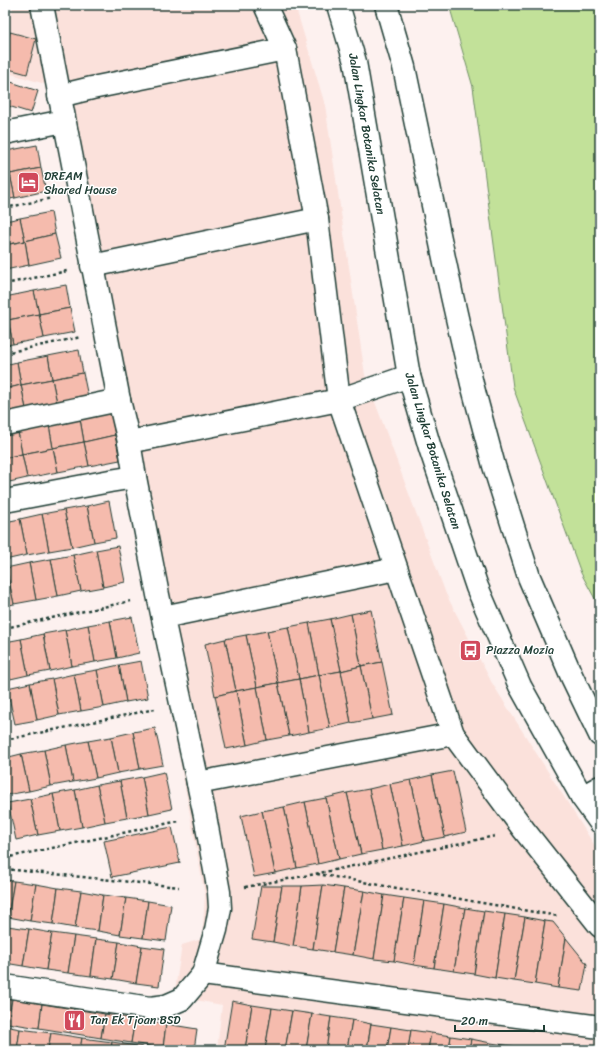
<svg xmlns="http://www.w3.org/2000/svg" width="605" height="1055" font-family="Sriracha,sans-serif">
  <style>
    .built { fill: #fbe1db }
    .green { fill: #c2e199; stroke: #708f66 }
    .building { fill: #f5bbad; stroke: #1f3d34 }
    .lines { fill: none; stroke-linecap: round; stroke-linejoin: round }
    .minor-casing { stroke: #1f3d34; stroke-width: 25 }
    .path { stroke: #1f3d34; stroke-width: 2.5; stroke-dasharray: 3 3; stroke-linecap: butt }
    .minor { stroke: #fff; stroke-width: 22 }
    .labels { text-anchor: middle; stroke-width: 3; stroke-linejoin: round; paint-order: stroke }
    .street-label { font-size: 12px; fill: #1f3d34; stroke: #fff }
    .poi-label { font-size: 12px; fill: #1f3d34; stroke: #fff; text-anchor: start }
  </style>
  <rect width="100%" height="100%" fill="#fdf1ef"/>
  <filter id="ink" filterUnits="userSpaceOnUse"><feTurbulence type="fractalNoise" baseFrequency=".025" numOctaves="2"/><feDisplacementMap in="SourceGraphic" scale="8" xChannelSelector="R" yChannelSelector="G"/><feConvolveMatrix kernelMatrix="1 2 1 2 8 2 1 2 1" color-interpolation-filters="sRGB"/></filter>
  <g filter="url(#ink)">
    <!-- built -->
    <polygon class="built" points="14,5 295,5 325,105 365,375 446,594 492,683 600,854 600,1050 217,1050 222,1005 174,996 182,945 202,939 205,896 120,435 45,84 5,72 5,33"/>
    <!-- green -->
    <polygon class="green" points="449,5 600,5 600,608 581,573 513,387 473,87"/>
    <!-- building -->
    <g class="building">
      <polygon points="10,32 36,39 27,74 5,68 5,49"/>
      <polygon points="8,81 38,91 31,113 5,105 5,90"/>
      <polygon points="37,145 41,168 10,174 6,151"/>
      <polygon points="5,151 10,174 5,175"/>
      <polygon points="41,168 46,191 15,198 10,174"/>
      <polygon points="10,174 15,198 5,200 5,175"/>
      <polygon points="51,212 55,234 25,241 20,218"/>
      <polygon points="20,218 25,241 5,245 5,221"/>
      <polygon points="55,234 61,258 29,265 25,241"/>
      <polygon points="25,241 29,265 5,270 5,245"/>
      <polygon points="66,285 70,308 39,314 34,291"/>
      <polygon points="34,291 39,314 8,320 5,305 5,297"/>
      <polygon points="70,308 75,332 44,338 39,314"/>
      <polygon points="39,314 44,338 13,344 8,320"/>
      <polygon points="5,320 8,320 13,344 5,345"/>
      <polygon points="79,350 83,373 52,379 48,356"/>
      <polygon points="48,356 52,379 21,385 17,362"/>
      <polygon points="17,362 21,385 5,389 5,365"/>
      <polygon points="83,373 88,397 57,403 52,379"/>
      <polygon points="52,379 57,403 26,409 21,385"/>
      <polygon points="21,385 26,409 5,413 5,389"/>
      <polygon points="111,413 115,435 84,442 80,419"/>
      <polygon points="80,419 84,442 53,448 49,425"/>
      <polygon points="49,425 53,448 22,454 18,432"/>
      <polygon points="18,432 22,454 5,458 5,434"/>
      <polygon points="115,435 120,460 89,466 84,442"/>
      <polygon points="84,442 89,466 58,472 53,448"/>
      <polygon points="53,448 58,472 27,478 22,454"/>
      <polygon points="22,454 27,478 5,483 5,458"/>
      <polygon points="109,501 116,538 94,542 87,506"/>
      <polygon points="87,506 94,542 72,547 64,510"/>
      <polygon points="64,510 72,547 49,551 42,514"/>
      <polygon points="42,514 49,551 27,555 20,519"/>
      <polygon points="20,519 27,555 5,560 5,522"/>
      <polygon points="118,546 125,582 103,587 96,550"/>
      <polygon points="96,550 103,587 81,591 73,555"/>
      <polygon points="73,555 81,591 58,596 51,559"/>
      <polygon points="51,559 58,596 36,600 29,563"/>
      <polygon points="29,563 36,600 14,604 6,568"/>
      <polygon points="5,568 6,568 14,604 5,606"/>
      <polygon points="371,610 382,662 361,666 351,614"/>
      <polygon points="351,614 361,666 341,671 330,619"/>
      <polygon points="132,617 139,653 117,658 110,621"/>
      <polygon points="330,619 341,671 319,675 309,623"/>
      <polygon points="110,621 117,658 95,662 88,625"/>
      <polygon points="309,623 319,675 299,679 288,627"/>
      <polygon points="88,625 95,662 72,666 65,630"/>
      <polygon points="288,627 299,679 278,683 267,631"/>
      <polygon points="65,630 72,666 50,671 43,634"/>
      <polygon points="267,631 278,683 257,687 246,635"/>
      <polygon points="43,634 50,671 28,675 21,639"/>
      <polygon points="246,635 257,687 236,691 225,639"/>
      <polygon points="21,639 28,675 6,680 5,642"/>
      <polygon points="225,639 236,691 215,696 205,644"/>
      <polygon points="141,661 148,698 126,702 119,665"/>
      <polygon points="382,662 393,715 372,719 361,666"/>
      <polygon points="119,665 126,702 104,707 97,670"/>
      <polygon points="361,666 372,719 351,723 341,671"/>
      <polygon points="97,670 104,707 81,711 74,674"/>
      <polygon points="341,671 351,723 330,728 319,675"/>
      <polygon points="74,674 81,711 59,715 52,679"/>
      <polygon points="319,675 330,728 309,732 299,679"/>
      <polygon points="52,679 59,715 37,720 30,683"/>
      <polygon points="299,679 309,732 289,736 278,683"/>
      <polygon points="30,683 37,720 15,724 7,688"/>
      <polygon points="278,683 289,736 267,740 257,687"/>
      <polygon points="257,687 267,740 247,745 236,691"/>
      <polygon points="236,691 247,745 226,749 215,696"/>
      <polygon points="155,728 163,765 140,769 133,732"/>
      <polygon points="133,732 140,769 118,773 111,737"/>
      <polygon points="111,737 118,773 96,778 88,741"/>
      <polygon points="88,741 96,778 73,782 66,745"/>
      <polygon points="66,745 73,782 51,786 44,750"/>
      <polygon points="44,750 51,786 29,791 21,754"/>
      <polygon points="21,754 29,791 6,795 5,788 5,758"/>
      <polygon points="453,771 466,832 445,837 432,775"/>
      <polygon points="164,772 172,809 149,814 142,777"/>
      <polygon points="432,775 445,837 424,841 411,780"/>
      <polygon points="142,777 149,814 127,818 120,781"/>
      <polygon points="411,780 424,841 403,846 390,784"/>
      <polygon points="120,781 127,818 105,822 97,785"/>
      <polygon points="390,784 403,846 382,850 369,789"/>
      <polygon points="97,785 105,822 82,827 75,790"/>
      <polygon points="369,789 382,850 361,854 347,793"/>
      <polygon points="75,790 82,827 60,831 53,794"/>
      <polygon points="347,793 361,854 339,859 326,798"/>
      <polygon points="53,794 60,831 38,835 30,799"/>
      <polygon points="326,798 339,859 318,864 305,802"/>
      <polygon points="30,799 38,835 16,840 8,803"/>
      <polygon points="305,802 318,864 297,868 284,807"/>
      <polygon points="284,807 297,868 275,873 262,811"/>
      <polygon points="262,811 275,873 254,877 241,816"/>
      <polygon points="172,827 180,863 112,877 104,841"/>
      <polygon points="5,880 14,881 8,917 5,917"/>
      <polygon points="14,881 36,884 30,921 8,917"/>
      <polygon points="36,884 58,888 53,924 30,921"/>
      <polygon points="323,885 313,949 293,946 302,886"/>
      <polygon points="323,885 344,888 333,952 313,949"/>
      <polygon points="261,886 282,886 273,942 252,939"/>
      <polygon points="282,886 302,886 293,946 273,942"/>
      <polygon points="58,888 81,891 75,928 53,924"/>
      <polygon points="344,888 364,891 353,955 333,952"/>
      <polygon points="81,891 103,895 98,931 75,928"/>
      <polygon points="364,891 384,895 374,959 353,955"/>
      <polygon points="103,895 126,898 120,935 98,931"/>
      <polygon points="384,895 404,898 394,961 374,959"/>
      <polygon points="126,898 148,901 143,938 120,935"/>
      <polygon points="404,898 424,901 414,965 394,961"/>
      <polygon points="148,901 171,905 166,941 143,938"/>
      <polygon points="424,901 444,904 434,968 414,965"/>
      <polygon points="444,904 465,908 454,971 434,968"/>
      <polygon points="465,908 484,911 474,974 454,971"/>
      <polygon points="484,911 505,914 495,978 474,974"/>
      <polygon points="505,914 525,917 514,981 495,978"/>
      <polygon points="525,917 545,921 535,984 514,981"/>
      <polygon points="545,921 553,922 566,938 558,988 535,984"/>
      <polygon points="7,926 29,929 23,966 5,963 5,936"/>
      <polygon points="29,929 52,933 46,970 23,966"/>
      <polygon points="52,933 74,936 68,973 46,970"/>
      <polygon points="74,936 96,939 91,976 68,973"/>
      <polygon points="566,938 587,964 582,991 558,988"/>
      <polygon points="96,939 119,942 113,979 91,976"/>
      <polygon points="119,942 142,946 136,983 113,979"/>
      <polygon points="142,946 164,949 159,986 136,983"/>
      <polygon points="5,998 12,999 8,1023 5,1023"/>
      <polygon points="12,999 42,1004 39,1028 8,1023"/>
      <polygon points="232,1001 252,1005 245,1050 224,1050"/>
      <polygon points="42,1004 74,1009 70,1033 39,1028"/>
      <polygon points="252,1005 272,1008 265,1050 245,1050"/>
      <polygon points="272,1008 292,1011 285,1050 265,1050"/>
      <polygon points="74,1009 105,1014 101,1038 70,1033"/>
      <polygon points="292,1011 312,1014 306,1050 285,1050"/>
      <polygon points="105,1014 135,1019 131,1043 101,1038"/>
      <polygon points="312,1014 331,1017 326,1050 306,1050"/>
      <polygon points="331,1017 352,1020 347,1050 326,1050"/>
      <polygon points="135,1019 166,1024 163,1048 131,1043"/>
      <polygon points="352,1020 371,1024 367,1050 347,1050"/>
      <polygon points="166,1024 197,1029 194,1050 177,1050 163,1048"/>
      <polygon points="371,1024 391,1027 387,1050 367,1050"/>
      <polygon points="5,1026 20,1029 17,1050 5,1050"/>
      <polygon points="391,1027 411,1030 408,1050 387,1050"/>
      <polygon points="20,1029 51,1033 48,1050 17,1050"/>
      <polygon points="411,1030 431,1033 428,1050 408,1050"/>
      <polygon points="51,1033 82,1038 80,1050 48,1050"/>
      <polygon points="431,1033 451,1036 449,1050 428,1050"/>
      <polygon points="451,1036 471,1039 469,1050 449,1050"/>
      <polygon points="82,1038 112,1042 111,1050 80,1050"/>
      <polygon points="471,1039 491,1043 490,1050 469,1050"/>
      <polygon points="112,1042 143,1047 142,1050 111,1050"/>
      <polygon points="491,1043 511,1046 510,1050 490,1050"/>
      <polygon points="511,1046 531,1049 531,1050 510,1050"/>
    </g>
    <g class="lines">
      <defs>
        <g id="minor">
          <polyline points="265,5 285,49 317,219 339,400 453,734 524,830 600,926"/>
          <polyline points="338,5 355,62 409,376 430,448 477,587 520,686 582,797 600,822"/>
          <polyline points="386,5 404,67 452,296 472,384 494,466 529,577 572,677 600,735"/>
          <polyline points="59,96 92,88 285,49"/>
          <polyline points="5,133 64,121"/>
          <polyline points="92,266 317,219"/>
          <polyline points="5,424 119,400"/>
          <polyline points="129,442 339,400 409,376"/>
          <polyline points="5,501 110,481 135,477"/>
          <polyline points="163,617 396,569"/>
          <polyline points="198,783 453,734"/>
          <polyline points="582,797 600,787"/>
          <polyline points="203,974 600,1027"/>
          <polyline points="5,986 150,1008 166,1006 182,999 203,974 216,930 220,908 219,892 205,816 158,595 135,477 129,442 119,400 42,5"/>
        </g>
      </defs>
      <!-- minor casing -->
      <use href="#minor" class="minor-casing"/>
      <!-- path -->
      <g class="path">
        <polyline points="5,208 52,198"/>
        <polyline points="5,284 67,271"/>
        <polyline points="5,353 81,337"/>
        <polyline points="5,628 131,601"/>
        <polyline points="5,740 155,709"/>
        <polyline points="5,858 179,821"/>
        <polyline points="5,869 179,887"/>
        <polyline points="317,874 557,916"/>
        <polyline points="245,887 315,874 495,836"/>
      </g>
      <!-- minor -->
      <use href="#minor" class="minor"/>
    </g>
  </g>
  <!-- icons -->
  <defs>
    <symbol id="hotel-square" viewBox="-11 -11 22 22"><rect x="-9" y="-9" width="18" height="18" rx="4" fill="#d1495b" stroke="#fff"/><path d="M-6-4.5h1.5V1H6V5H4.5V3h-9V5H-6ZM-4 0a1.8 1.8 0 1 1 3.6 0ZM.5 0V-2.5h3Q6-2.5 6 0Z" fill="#fff"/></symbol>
    <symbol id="bus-square" viewBox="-11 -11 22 22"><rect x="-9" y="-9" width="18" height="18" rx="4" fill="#d1495b" stroke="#fff"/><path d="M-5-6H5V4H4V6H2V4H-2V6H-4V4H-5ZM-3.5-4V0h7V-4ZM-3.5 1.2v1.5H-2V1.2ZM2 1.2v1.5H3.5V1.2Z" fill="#fff"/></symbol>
    <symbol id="restaurant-square" viewBox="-11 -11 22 22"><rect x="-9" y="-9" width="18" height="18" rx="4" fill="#d1495b" stroke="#fff"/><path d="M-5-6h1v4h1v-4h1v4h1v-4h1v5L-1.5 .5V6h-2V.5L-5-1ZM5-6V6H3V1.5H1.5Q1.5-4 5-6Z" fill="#fff"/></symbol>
  </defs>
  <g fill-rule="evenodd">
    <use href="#hotel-square" x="16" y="170" width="25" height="25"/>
    <use href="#bus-square" x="458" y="638" width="25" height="25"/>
    <use href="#restaurant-square" x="62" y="1008" width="25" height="25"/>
  </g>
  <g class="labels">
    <!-- street labels -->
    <g class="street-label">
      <text transform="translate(367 134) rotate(80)" y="4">Jalan Lingkar Botanika Selatan</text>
      <text transform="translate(433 451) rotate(73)" y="4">Jalan Lingkar Botanika Selatan</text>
    </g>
    <!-- poi labels -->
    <g class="poi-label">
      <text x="44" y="180">DREAM<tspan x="44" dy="14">Shared House</tspan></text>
      <text x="486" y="654">Piazza Mozia</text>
      <text x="90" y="1024">Tan Ek Tjoan BSD</text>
    </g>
  </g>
  <!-- margin -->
  <rect width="605" height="1055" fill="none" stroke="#fff" stroke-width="20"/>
  <rect x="10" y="10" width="585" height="1035" fill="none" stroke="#1f3d34" stroke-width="1.5" filter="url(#ink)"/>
  <!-- scale -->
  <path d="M455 1025v6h89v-6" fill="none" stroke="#1f3d34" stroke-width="2"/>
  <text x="461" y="1025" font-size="12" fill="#1f3d34" stroke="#ffffff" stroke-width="3" paint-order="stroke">20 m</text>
</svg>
